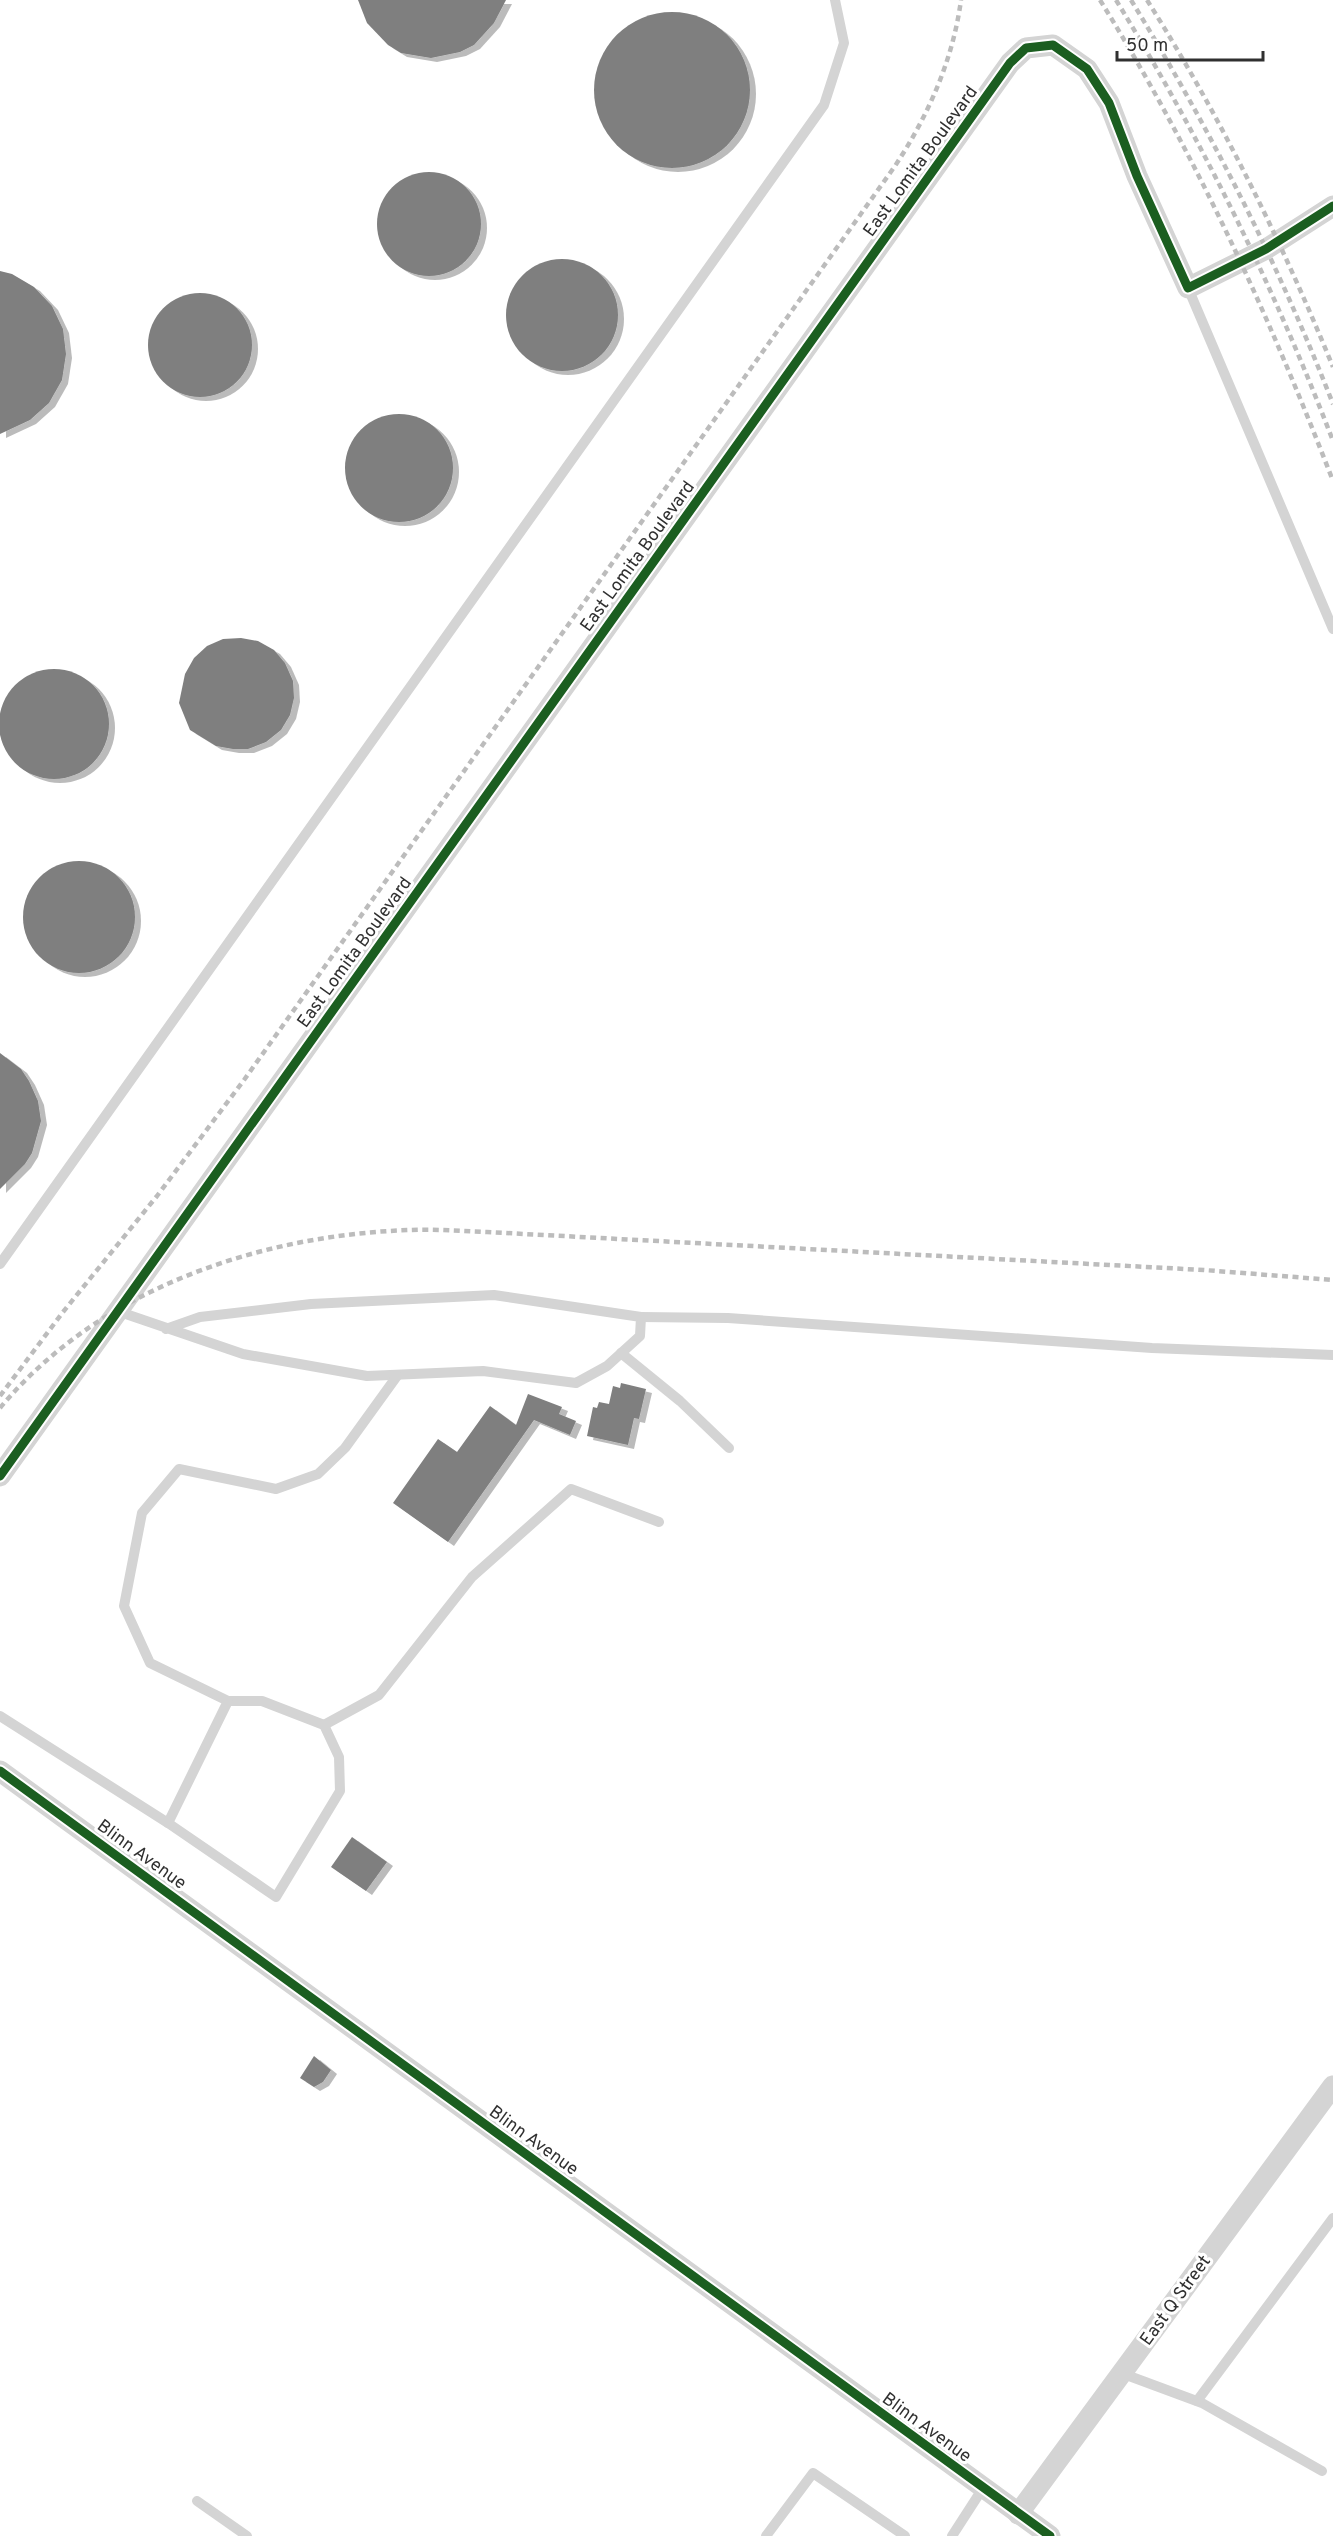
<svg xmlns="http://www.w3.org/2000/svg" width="1333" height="2536" font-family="Overpass,sans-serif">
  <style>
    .building { fill: #7f7f7f; filter: url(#shadow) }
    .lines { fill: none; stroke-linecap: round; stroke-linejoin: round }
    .lane { stroke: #d4d4d4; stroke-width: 10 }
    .street { stroke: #d4d4d4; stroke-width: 21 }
    .rail { stroke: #bcbcbc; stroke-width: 4.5; stroke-dasharray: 6 4.5; stroke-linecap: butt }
    .cycleway-casing { stroke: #fff; stroke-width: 13 }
    .cycleway { stroke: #1b5e20; stroke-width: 9 }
    .labels { text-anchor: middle; stroke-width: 6; stroke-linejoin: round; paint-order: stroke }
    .street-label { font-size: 18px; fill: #303030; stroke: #fff }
  </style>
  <defs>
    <filter id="shadow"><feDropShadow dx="6" dy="4" stdDeviation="0" flood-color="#0004"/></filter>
  </defs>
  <rect width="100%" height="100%" fill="#fff"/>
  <!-- building -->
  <g class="building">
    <polygon points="358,0 506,0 494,23 474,45 460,52 431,58 401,53 388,45 367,23"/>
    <circle cx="672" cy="90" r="78"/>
    <circle cx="429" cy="224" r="52"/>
    <circle cx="562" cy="315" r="56"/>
    <polygon points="0,271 12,274 34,287 52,306 63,329 66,354 62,380 49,403 30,420 0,434"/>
    <circle cx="200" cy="345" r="52"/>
    <circle cx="399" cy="468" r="54"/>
    <polygon points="241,638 258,641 274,650 285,663 293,681 294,698 290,715 281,730 266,742 248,749 233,749 216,746 190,730 179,703 185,674 194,658 207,646 223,639"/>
    <circle cx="54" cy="724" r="55"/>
    <circle cx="79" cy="917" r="56"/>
    <polygon points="0,1053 21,1069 29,1081 38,1101 41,1121 32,1153 25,1164 0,1189"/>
    <polygon points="621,1383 646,1389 639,1419 634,1418 628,1445 587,1436 593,1407 597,1408 599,1402 609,1404 613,1386 620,1388"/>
    <polygon points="528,1394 562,1407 559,1414 576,1421 570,1435 534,1420 448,1542 393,1503 438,1439 457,1452 490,1406 516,1425"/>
    <polygon points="352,1837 387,1862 366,1891 331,1867"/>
    <polygon points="314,2056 331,2070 323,2082 314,2087 300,2078"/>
  </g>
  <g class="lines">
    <!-- lane -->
    <g class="lane">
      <polyline points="1188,288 1333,629"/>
      <polyline points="0,1264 824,105 844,43 835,0"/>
      <polyline points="117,1311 243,1354 367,1376 483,1371 576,1383 607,1366 640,1336 641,1317 494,1295 311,1304 200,1317 166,1329"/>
      <polyline points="641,1317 728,1318 1152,1348 1333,1355"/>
      <polyline points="621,1353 680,1401 729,1448"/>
      <polyline points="0,1716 168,1823 276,1897 340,1791 339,1757 324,1725 262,1701 228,1701"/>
      <polyline points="324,1725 379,1695 472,1577 571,1489 659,1522"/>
      <polyline points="168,1823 228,1701 150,1663 124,1606 142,1513 179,1469 276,1489 318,1474 345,1448 397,1376"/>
      <polyline points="1121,2373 1202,2403 1322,2471"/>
      <polyline points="1197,2401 1333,2218"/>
      <polyline points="197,2501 247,2536"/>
      <polyline points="766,2536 813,2473 905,2536"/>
      <polyline points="952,2536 983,2488"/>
    </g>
    <!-- street -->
    <g class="street">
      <polyline points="0,1476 1010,63 1026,48 1053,45 1087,69 1109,103 1137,176 1188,288 1266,249 1333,206"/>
      <polyline points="0,1771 1050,2536"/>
      <polyline points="1018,2514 1333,2086"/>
    </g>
    <!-- rail -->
    <g class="rail">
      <path d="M1100,0c95,153 168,313 233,481"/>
      <path d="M1116,0c86,140 158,287 217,441"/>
      <path d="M1131,0c79,129 147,263 202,404"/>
      <path d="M1147,0c73,116 134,240 186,367"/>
      <path d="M0,1396l63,-84 94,-116 87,-116 651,-914c33,-50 58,-106 66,-166"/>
      <path d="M0,1408c99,-119 259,-173 410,-178 25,-1 51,1 77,2l717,38 129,10"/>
    </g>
    <defs>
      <g id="cycleway">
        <polyline points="0,1476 1010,63 1026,48 1053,45 1087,69 1109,103 1137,176 1188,288 1266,249 1333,206"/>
        <polyline points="0,1771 1050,2536"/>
      </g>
    </defs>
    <!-- cycleway casing -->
    <use href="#cycleway" class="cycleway-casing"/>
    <!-- cycleway -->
    <use href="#cycleway" class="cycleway"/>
  </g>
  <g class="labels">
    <!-- street labels -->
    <g class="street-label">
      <text transform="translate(920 161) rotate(-54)" y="6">East Lomita Boulevard</text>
      <text transform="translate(637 556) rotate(-54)" y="6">East Lomita Boulevard</text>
      <text transform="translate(354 952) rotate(-54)" y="6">East Lomita Boulevard</text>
      <text transform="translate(142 1854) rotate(36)" y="6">Blinn Avenue</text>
      <text transform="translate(534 2140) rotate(36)" y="6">Blinn Avenue</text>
      <text transform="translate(1175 2300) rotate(-54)" y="6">East Q Street</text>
      <text transform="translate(927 2427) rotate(36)" y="6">Blinn Avenue</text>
    </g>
  </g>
  <!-- scale -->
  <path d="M1117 51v9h146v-9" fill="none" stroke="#303030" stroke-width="3"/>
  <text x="1126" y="51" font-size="18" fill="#303030" stroke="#ffffff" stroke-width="4.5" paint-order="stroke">50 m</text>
</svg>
